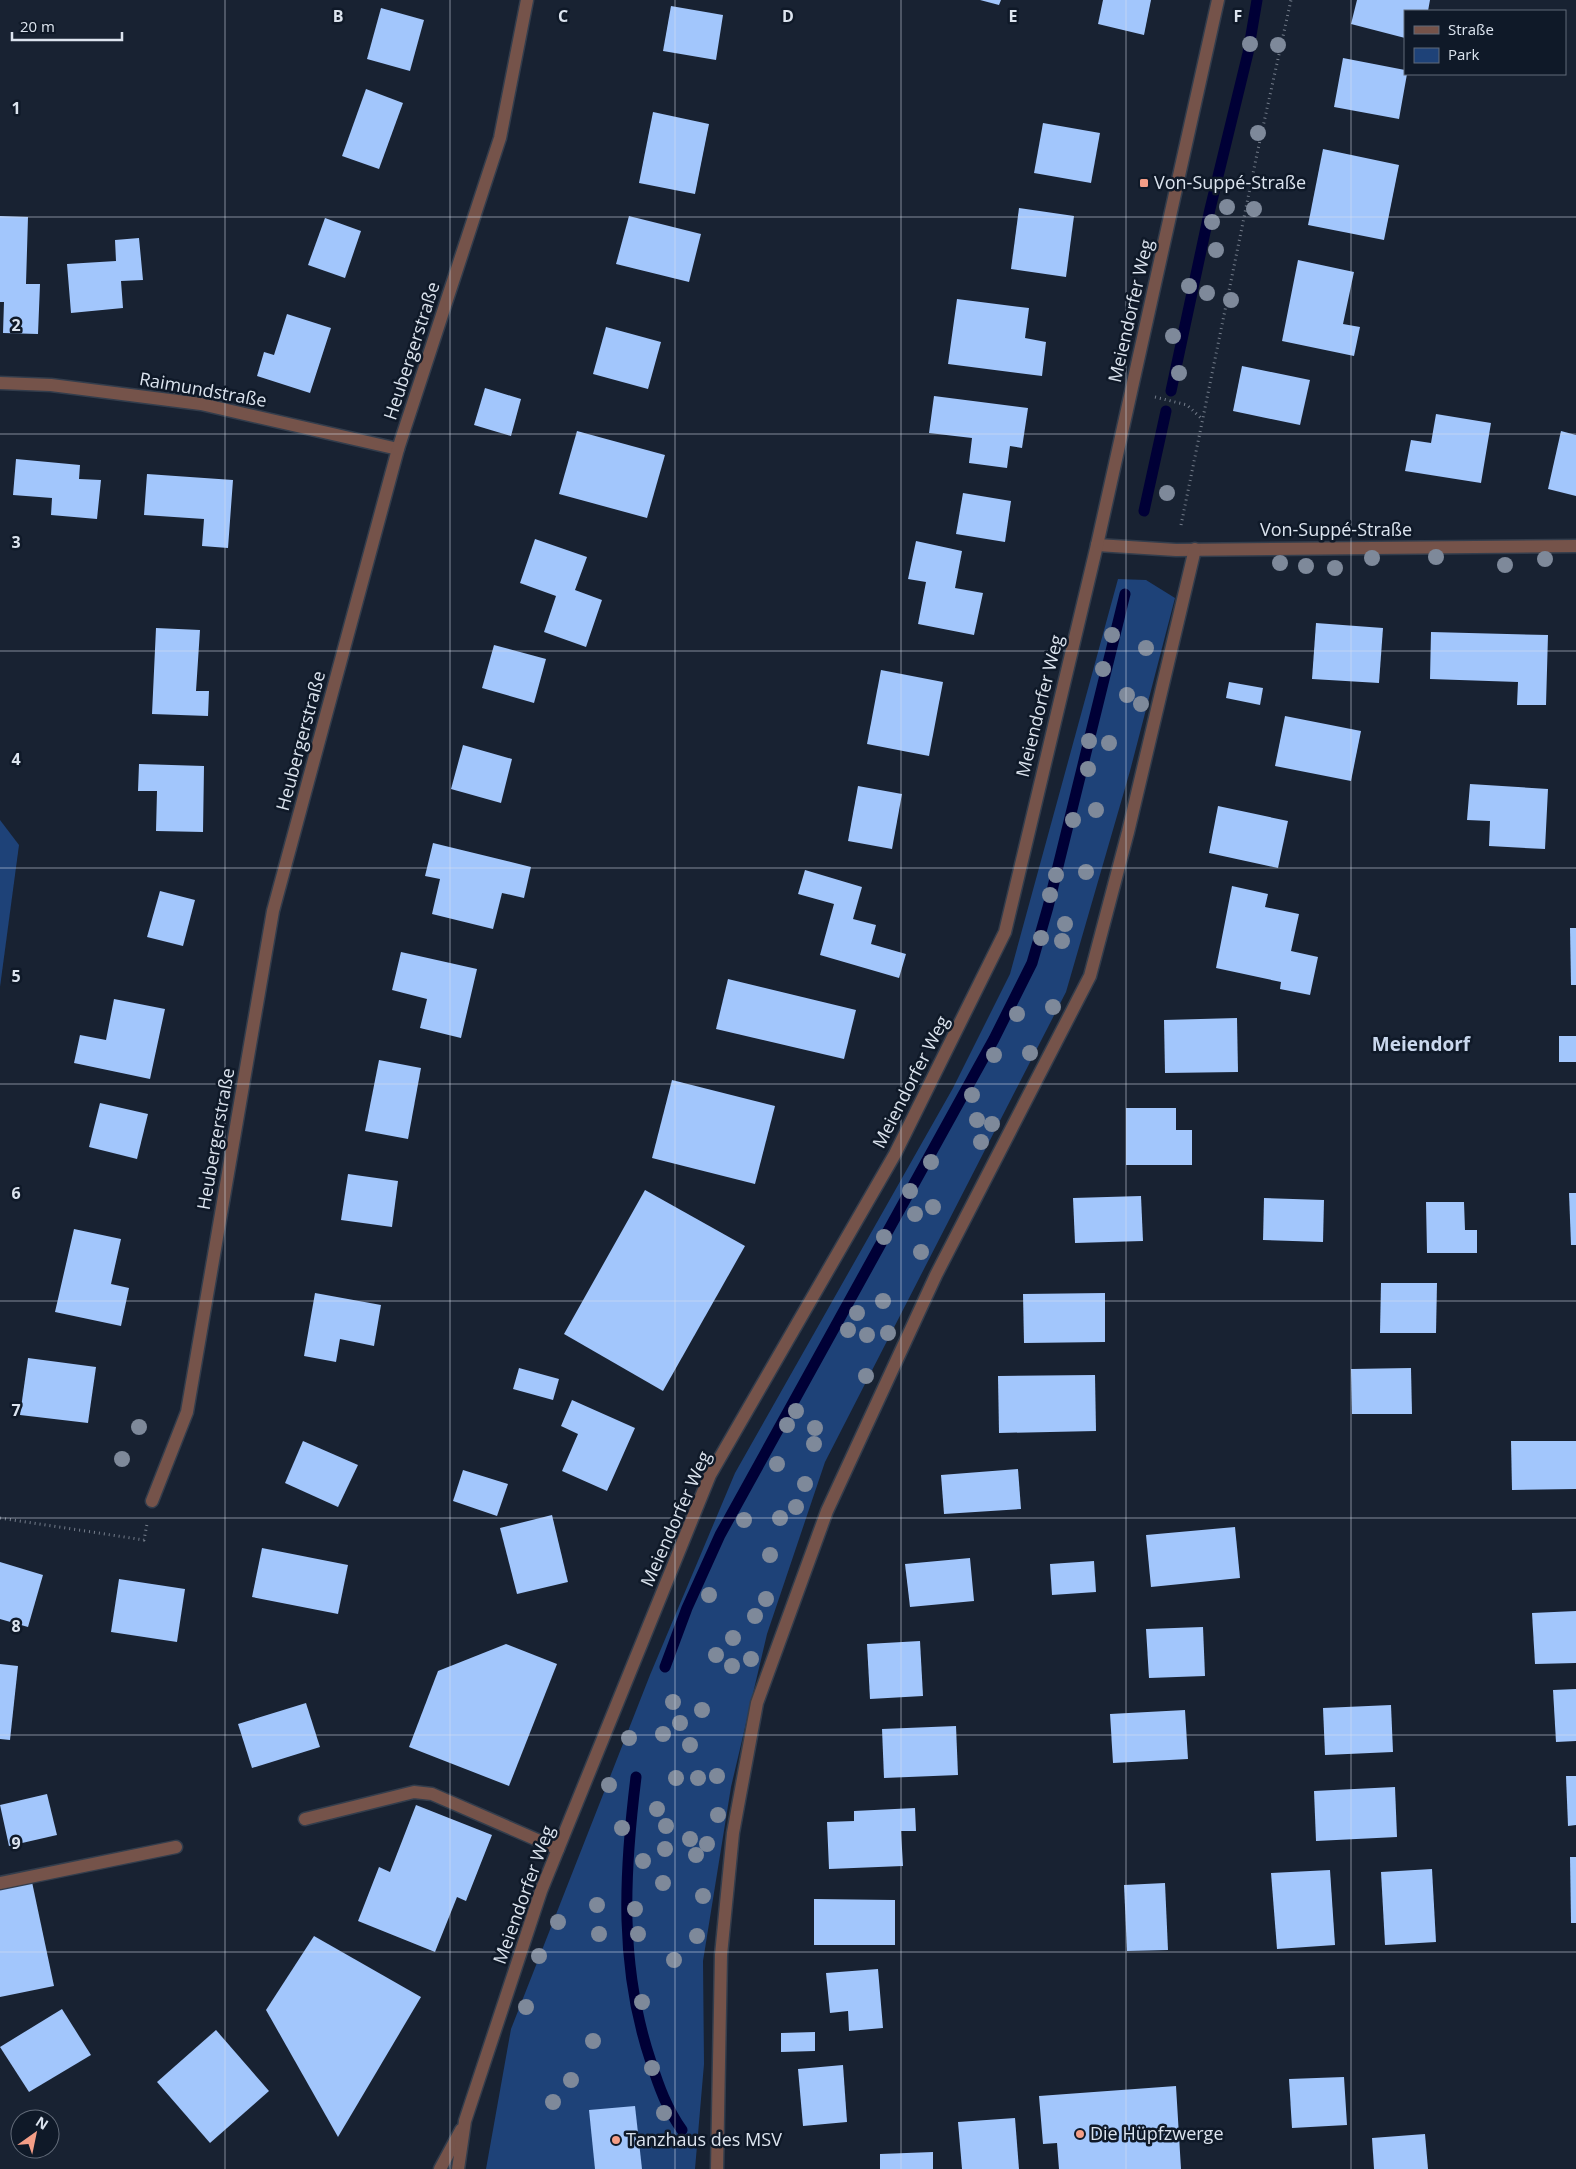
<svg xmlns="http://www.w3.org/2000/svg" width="1576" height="2169" font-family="'Open Sans',sans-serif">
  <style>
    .green { fill: #1e4278 }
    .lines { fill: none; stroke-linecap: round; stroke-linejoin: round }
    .stream { stroke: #000036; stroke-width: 11 }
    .building { fill: #a2c6fc }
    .service-casing { stroke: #333d4c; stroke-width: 15 }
    .minor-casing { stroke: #333d4c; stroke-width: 15 }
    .tertiary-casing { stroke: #333d4c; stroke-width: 15 }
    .path { stroke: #747d8b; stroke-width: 3; stroke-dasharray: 1 4; stroke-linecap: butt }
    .service { stroke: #75534a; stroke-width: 12 }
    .minor { stroke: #75534a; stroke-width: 12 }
    .tertiary { stroke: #75534a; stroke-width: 12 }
    .tree { fill: #7e899a }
    .grid { fill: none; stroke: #dce4ef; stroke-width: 1; stroke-opacity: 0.55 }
    .poi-dot { fill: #f49e87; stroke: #0f1928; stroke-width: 2 }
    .labels { text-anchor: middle; stroke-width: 5; stroke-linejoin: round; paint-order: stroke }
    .poi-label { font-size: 18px; fill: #dce4ef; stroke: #0f1928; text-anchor: start }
    .street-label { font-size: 18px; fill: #dce4ef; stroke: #0f1928 }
    .neighbourhood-label { font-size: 19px; font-weight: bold; fill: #c9d7ed; stroke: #0f1928 }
    .grid-label { font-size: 16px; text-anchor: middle; font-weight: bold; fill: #dce4ef; stroke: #0f1928; stroke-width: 5; stroke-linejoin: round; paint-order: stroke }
  </style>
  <rect width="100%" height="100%" fill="#182232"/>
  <!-- green -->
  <g class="green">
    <polygon points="1118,579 1146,580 1175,598 1130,771 1066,992 825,1462 767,1634 731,1787 703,1961 704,2064 695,2169 486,2169 511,2029 650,1675 735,1473 953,1088 1010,974"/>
    <polygon points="0,820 19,845 0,987"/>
  </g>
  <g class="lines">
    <!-- stream -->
    <g class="stream">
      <polyline points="1171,391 1210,209 1248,53 1257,0"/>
      <polyline points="1144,511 1166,411"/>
      <polyline points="665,1667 687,1608 720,1535 994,1039 1032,963 1048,907 1125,594"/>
      <path d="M636,1777c-12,97 -17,190 15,285 8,25 16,47 31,68"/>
    </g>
  </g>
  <!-- building -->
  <g class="building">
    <polygon points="980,0 1001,0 999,5"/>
    <polygon points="1103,0 1151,0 1144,35 1098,24"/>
    <polygon points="1357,0 1430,0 1428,11 1405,11 1405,38 1351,24"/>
    <polygon points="671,6 723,15 716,60 663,51"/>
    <polygon points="381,8 424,20 410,71 367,59"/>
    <polygon points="1343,58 1405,70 1405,74 1407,74 1399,119 1334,107"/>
    <polygon points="366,89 403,103 379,169 342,156"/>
    <polygon points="653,112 709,124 695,194 639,183"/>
    <polygon points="1043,123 1100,133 1091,183 1034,173"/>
    <polygon points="1323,149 1399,165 1384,240 1308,225"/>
    <polygon points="1019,208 1074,216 1066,277 1011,269"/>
    <polygon points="0,216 28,217 26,284 40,284 38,334 3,333 4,302 0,302"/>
    <polygon points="629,216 701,234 689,282 616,264"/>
    <polygon points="325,218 361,231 345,278 308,265"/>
    <polygon points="139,238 143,280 121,281 123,308 71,313 67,264 116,261 115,240"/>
    <polygon points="1298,260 1354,272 1343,324 1360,327 1354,356 1282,341"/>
    <polygon points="957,299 1029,308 1025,338 1046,342 1042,376 948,364"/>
    <polygon points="287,314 331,328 310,393 257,376 264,352 274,355"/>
    <polygon points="606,327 661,342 648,389 593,374"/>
    <polygon points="1242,366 1310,380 1300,425 1233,411"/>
    <polygon points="485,388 521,399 511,436 474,425"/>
    <polygon points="934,396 1028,408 1022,448 1010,446 1007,468 969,463 972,438 929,433"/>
    <polygon points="1436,414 1491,423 1481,483 1405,471 1411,440 1431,443"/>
    <polygon points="577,431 665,455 647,518 559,494"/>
    <polygon points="1561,431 1576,435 1576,496 1548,489"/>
    <polygon points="16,459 80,465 79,479 101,480 97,519 51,515 52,498 13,495"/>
    <polygon points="147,474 233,480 228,548 202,546 204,519 144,515"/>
    <polygon points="963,493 1011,501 1005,542 956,534"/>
    <polygon points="535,539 587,557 575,590 602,600 586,647 544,632 556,596 520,583"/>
    <polygon points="916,541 962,551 955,588 983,593 974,635 918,624 926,582 908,579"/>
    <polygon points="1316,623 1383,628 1379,683 1312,679"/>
    <polygon points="156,628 200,630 196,691 209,691 208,716 152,714"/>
    <polygon points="1431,632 1548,635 1546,705 1517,705 1518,682 1430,679"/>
    <polygon points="494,645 546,659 534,703 482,688"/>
    <polygon points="881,670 943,682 929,756 867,744"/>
    <polygon points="1229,682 1263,688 1260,705 1226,698"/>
    <polygon points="1285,716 1361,731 1351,781 1275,766"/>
    <polygon points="463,745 512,759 501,803 451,789"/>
    <polygon points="139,764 204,766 203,832 156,831 157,791 138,791"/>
    <polygon points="1470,784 1548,789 1545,849 1489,846 1490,821 1467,820"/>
    <polygon points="858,786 902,794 892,849 848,841"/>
    <polygon points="1218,806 1288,821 1278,868 1209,853"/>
    <polygon points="433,843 531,867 524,898 502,893 493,929 432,914 440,879 425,876"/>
    <polygon points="805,870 862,887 853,919 876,925 871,944 906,954 899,978 820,955 834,904 798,894"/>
    <polygon points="1232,886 1268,894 1265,907 1299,914 1291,951 1318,957 1310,995 1280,989 1281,982 1216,968"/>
    <polygon points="160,891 195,900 183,946 147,937"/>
    <polygon points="1570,928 1576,928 1576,985 1571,985"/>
    <polygon points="401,952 477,969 461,1038 420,1028 427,999 392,990"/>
    <polygon points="728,979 856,1010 844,1059 716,1029"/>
    <polygon points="114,999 165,1009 150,1079 74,1063 80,1035 106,1040"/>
    <polygon points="1237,1018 1238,1072 1165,1073 1164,1020"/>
    <rect x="1559" y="1036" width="17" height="26"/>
    <polygon points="379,1060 421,1068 408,1139 365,1131"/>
    <polygon points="672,1080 775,1106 755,1184 652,1158"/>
    <polygon points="100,1103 148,1114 137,1159 89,1147"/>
    <polygon points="1126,1108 1176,1108 1176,1130 1192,1130 1192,1165 1126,1165"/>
    <polygon points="348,1174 398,1181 392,1227 341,1220"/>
    <polygon points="645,1190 745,1246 663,1391 564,1334"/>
    <polygon points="1569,1193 1576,1193 1576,1245 1571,1245"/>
    <polygon points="1141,1196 1143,1241 1075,1243 1073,1198"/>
    <polygon points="1264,1198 1324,1200 1323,1242 1263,1240"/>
    <polygon points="1426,1202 1464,1202 1465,1230 1477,1230 1477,1253 1427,1253"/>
    <polygon points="74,1229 121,1239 111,1284 129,1288 121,1326 55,1312"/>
    <polygon points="1381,1283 1437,1283 1436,1333 1380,1333"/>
    <polygon points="315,1293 381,1305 374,1346 340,1339 336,1362 304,1356"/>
    <polygon points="1105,1293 1105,1342 1024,1343 1023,1294"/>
    <polygon points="28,1358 96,1367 88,1423 20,1415"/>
    <polygon points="519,1368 559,1379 553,1400 513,1389"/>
    <polygon points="1411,1368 1412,1414 1352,1414 1351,1369"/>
    <polygon points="1095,1375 1096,1431 999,1433 998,1376"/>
    <polygon points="572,1400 635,1428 607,1491 562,1471 578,1434 561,1426"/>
    <polygon points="303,1441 358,1465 338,1507 285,1483"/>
    <polygon points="1511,1441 1576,1441 1576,1489 1512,1490"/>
    <polygon points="1018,1469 1021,1509 944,1514 941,1475"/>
    <polygon points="463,1470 508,1484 497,1516 453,1501"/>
    <polygon points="552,1515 568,1582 517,1594 500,1528"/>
    <polygon points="1235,1527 1240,1578 1151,1587 1146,1535"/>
    <polygon points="262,1548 348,1565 338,1614 252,1597"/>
    <polygon points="970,1558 974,1601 910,1607 905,1564"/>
    <polygon points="1094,1561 1096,1592 1052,1595 1050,1564"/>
    <polygon points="0,1562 43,1575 28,1627 0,1619"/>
    <polygon points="119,1579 185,1589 177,1642 111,1632"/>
    <polygon points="1576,1611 1576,1663 1535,1664 1532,1613"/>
    <polygon points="1203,1627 1205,1676 1149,1678 1146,1629"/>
    <polygon points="920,1641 923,1696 870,1699 867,1644"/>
    <polygon points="506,1644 557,1664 509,1786 409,1747 438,1671"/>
    <polygon points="0,1664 18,1666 10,1740 0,1739"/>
    <polygon points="1576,1689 1576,1741 1556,1742 1553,1690"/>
    <polygon points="306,1703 320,1747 252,1768 238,1724"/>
    <polygon points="1391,1705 1393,1752 1325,1755 1323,1708"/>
    <polygon points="1185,1710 1188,1759 1113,1763 1110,1714"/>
    <polygon points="956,1726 958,1775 884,1778 882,1729"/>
    <polygon points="1566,1776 1576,1776 1576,1825 1568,1826"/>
    <polygon points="1395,1787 1397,1837 1316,1841 1314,1791"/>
    <polygon points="47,1794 57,1835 9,1846 0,1805"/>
    <polygon points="416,1805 492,1835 466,1901 457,1897 435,1952 358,1921 379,1867 390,1872"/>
    <polygon points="915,1808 916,1831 901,1831 903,1866 829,1869 827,1822 854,1821 854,1811"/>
    <polygon points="1570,1857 1576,1857 1576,1923 1571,1923"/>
    <polygon points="1432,1869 1436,1942 1385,1945 1381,1872"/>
    <polygon points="1330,1870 1335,1945 1277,1949 1271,1873"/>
    <polygon points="32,1882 54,1986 0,1997 0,1889"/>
    <polygon points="1165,1883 1168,1950 1127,1951 1124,1885"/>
    <polygon points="814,1899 895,1900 895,1945 814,1945"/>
    <polygon points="314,1936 421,1997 338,2137 266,2010"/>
    <polygon points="878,1969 883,2028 849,2031 848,2011 830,2013 826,1973"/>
    <polygon points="62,2009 91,2055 29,2092 0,2047"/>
    <polygon points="216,2030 269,2091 210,2143 157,2082"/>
    <polygon points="815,2032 815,2051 781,2052 781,2033"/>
    <polygon points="843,2065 847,2122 803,2126 798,2069"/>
    <polygon points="1344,2077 1347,2125 1292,2128 1289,2079"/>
    <polygon points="1176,2086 1181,2169 1059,2169 1057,2143 1043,2144 1039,2096"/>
    <polygon points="635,2106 642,2169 595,2169 589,2110"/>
    <polygon points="1015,2118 1019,2169 962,2169 958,2122"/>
    <polygon points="1425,2134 1428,2169 1374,2169 1372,2138"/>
    <polygon points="933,2152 933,2169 880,2169 880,2154"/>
  </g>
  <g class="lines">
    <defs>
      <g id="service">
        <polyline points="305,1819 414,1792 432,1794 558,1849"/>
        <polyline points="0,1883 176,1847"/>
      </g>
      <g id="minor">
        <polyline points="0,383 51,385 201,404 398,449"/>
        <polyline points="1097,545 1176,550 1576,546"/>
        <polyline points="152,1501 187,1412 273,911 398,449 500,138 527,0"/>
        <polyline points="717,2169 721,1955 733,1833 757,1703 827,1511 936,1275 1090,976 1128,832 1195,549"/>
      </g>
      <g id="tertiary">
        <polyline points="440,2169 461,2130"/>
        <polyline points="458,2169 465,2121 541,1891 710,1475 895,1154 1005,932 1097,545 1218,0"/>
      </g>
    </defs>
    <!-- service casing -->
    <use href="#service" class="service-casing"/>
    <!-- minor casing -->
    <use href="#minor" class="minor-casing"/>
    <!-- tertiary casing -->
    <use href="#tertiary" class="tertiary-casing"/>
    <!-- path -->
    <g class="path">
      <polyline points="1155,397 1187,405 1202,419"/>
      <polyline points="1181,525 1257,154 1291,0"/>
      <polyline points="0,1518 144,1540 147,1524"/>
    </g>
    <!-- service -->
    <use href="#service" class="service"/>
    <!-- minor -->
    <use href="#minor" class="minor"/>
    <!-- tertiary -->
    <use href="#tertiary" class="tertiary"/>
  </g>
  <!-- trees -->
  <g class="tree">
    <circle cx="1250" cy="44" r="8"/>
    <circle cx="1278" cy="45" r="8"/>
    <circle cx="1258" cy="133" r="8"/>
    <circle cx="1227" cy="207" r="8"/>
    <circle cx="1254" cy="209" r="8"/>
    <circle cx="1212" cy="222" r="8"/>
    <circle cx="1216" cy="250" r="8"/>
    <circle cx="1189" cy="286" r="8"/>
    <circle cx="1207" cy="293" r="8"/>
    <circle cx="1231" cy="300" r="8"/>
    <circle cx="1173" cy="336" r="8"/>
    <circle cx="1179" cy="373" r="8"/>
    <circle cx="1167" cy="493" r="8"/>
    <circle cx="1436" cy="557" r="8"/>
    <circle cx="1372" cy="558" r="8"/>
    <circle cx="1545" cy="559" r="8"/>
    <circle cx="1280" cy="563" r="8"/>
    <circle cx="1505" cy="565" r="8"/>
    <circle cx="1306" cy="566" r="8"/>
    <circle cx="1335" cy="568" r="8"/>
    <circle cx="1112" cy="635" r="8"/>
    <circle cx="1146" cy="648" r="8"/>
    <circle cx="1103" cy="669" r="8"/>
    <circle cx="1127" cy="695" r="8"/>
    <circle cx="1141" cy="704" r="8"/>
    <circle cx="1089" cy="741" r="8"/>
    <circle cx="1109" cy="743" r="8"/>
    <circle cx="1088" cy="769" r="8"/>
    <circle cx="1096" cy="810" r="8"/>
    <circle cx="1073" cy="820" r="8"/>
    <circle cx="1086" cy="872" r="8"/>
    <circle cx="1056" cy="875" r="8"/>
    <circle cx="1050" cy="895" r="8"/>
    <circle cx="1065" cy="924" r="8"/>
    <circle cx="1041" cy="938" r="8"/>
    <circle cx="1062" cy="941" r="8"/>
    <circle cx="1053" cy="1007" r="8"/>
    <circle cx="1017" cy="1014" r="8"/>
    <circle cx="1030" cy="1053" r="8"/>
    <circle cx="994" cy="1055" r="8"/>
    <circle cx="972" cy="1095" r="8"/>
    <circle cx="977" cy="1120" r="8"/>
    <circle cx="992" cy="1124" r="8"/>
    <circle cx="981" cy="1142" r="8"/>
    <circle cx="931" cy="1162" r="8"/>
    <circle cx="910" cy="1191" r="8"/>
    <circle cx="933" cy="1207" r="8"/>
    <circle cx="915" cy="1214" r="8"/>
    <circle cx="884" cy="1237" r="8"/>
    <circle cx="921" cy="1252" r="8"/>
    <circle cx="883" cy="1301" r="8"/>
    <circle cx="857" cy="1313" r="8"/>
    <circle cx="848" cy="1330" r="8"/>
    <circle cx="888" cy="1333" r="8"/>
    <circle cx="867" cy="1335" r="8"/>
    <circle cx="866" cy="1376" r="8"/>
    <circle cx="796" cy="1411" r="8"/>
    <circle cx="787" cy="1425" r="8"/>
    <circle cx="139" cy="1427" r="8"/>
    <circle cx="815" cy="1428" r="8"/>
    <circle cx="814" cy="1444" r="8"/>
    <circle cx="122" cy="1459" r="8"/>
    <circle cx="777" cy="1464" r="8"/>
    <circle cx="805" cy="1484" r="8"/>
    <circle cx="796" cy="1507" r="8"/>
    <circle cx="780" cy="1518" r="8"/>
    <circle cx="744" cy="1520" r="8"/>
    <circle cx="770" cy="1555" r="8"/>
    <circle cx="709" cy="1595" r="8"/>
    <circle cx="766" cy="1599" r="8"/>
    <circle cx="755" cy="1616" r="8"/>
    <circle cx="733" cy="1638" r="8"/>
    <circle cx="716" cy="1655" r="8"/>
    <circle cx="751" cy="1659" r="8"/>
    <circle cx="732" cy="1666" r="8"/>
    <circle cx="673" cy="1702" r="8"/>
    <circle cx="702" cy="1710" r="8"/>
    <circle cx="680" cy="1723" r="8"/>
    <circle cx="663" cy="1734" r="8"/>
    <circle cx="629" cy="1738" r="8"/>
    <circle cx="690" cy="1745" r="8"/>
    <circle cx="717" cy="1776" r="8"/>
    <circle cx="676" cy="1778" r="8"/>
    <circle cx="698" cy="1778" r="8"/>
    <circle cx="609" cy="1785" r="8"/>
    <circle cx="657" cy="1809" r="8"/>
    <circle cx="718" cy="1815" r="8"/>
    <circle cx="666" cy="1826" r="8"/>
    <circle cx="622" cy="1828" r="8"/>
    <circle cx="690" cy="1839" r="8"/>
    <circle cx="707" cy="1844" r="8"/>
    <circle cx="665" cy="1849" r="8"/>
    <circle cx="696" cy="1855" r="8"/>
    <circle cx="643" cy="1861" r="8"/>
    <circle cx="663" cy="1883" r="8"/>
    <circle cx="703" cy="1896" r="8"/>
    <circle cx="597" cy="1905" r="8"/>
    <circle cx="635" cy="1909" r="8"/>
    <circle cx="558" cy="1922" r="8"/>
    <circle cx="599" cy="1934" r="8"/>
    <circle cx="638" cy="1934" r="8"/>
    <circle cx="697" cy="1936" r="8"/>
    <circle cx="539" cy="1956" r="8"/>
    <circle cx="674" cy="1960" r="8"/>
    <circle cx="642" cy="2002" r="8"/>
    <circle cx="526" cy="2007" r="8"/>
    <circle cx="593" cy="2041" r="8"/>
    <circle cx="652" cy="2068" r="8"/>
    <circle cx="571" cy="2080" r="8"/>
    <circle cx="553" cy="2102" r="8"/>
    <circle cx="664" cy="2113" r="8"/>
  </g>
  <!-- grid -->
  <path class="grid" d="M225,0v2169M450,0v2169M675,0v2169M901,0v2169M1126,0v2169M1351,0v2169M0,217h1576M0,434h1576M0,651h1576M0,868h1576M0,1084h1576M0,1301h1576M0,1518h1576M0,1735h1576M0,1952h1576"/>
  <!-- markers -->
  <g class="poi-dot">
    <rect x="1139" y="178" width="10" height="10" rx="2.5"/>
    <circle cx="1080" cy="2134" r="5"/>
    <circle cx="616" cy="2140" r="5"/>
  </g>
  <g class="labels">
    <!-- poi labels -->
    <g class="poi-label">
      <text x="1154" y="189">Von-Suppé-Straße</text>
      <text x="1090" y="2140">Die Hüpfzwerge</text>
      <text x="626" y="2146">Tanzhaus des MSV</text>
    </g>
    <!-- street labels -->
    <g class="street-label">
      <text transform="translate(1131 311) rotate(-77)" y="6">Meiendorfer Weg</text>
      <text transform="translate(412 351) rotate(-72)" y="6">Heubergerstraße</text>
      <text transform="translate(203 390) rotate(10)" y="6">Raimundstraße</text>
      <text x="1336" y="536">Von-Suppé-Straße</text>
      <text transform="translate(1040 706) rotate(-76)" y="6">Meiendorfer Weg</text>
      <text transform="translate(301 741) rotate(-75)" y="6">Heubergerstraße</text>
      <text transform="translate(911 1082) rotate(-63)" y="6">Meiendorfer Weg</text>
      <text transform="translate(216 1139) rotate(-80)" y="6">Heubergerstraße</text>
      <text transform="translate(676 1519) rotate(-66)" y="6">Meiendorfer Weg</text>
      <text transform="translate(524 1895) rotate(-70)" y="6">Meiendorfer Weg</text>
    </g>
    <!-- neighbourhood labels -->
    <g class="neighbourhood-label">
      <text x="1421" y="1051">Meiendorf</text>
    </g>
  </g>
  <g class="grid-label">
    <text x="338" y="22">B</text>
    <text x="563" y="22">C</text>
    <text x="788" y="22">D</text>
    <text x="1013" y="22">E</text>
    <text x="1238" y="22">F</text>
    <text x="16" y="114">1</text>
    <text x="16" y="331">2</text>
    <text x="16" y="548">3</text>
    <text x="16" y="765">4</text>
    <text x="16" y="982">5</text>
    <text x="16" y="1199">6</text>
    <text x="16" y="1416">7</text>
    <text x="16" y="1632">8</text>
    <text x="16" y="1849">9</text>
  </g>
  <!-- legend -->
  <rect x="1404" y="10" width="162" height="65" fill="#0f1928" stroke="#616a78"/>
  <rect x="1414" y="26" width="25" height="8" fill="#75534a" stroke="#616a78"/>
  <text x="1448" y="35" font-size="15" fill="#dce4ef">Straße</text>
  <rect x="1414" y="48" width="25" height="15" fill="#1e4278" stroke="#616a78"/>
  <text x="1448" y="60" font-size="15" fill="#dce4ef">Park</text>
  <!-- north arrow -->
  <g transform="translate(35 2134) rotate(33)"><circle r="24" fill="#0f1928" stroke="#616a78"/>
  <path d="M0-4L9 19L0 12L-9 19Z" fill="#f49e87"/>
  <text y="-8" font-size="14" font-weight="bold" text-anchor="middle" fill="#dce4ef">N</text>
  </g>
  <!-- scale -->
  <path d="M12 32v8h110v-8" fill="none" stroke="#dce4ef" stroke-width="2.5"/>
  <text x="20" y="32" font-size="15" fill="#dce4ef" stroke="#0f1928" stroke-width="4" paint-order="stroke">20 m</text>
</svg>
